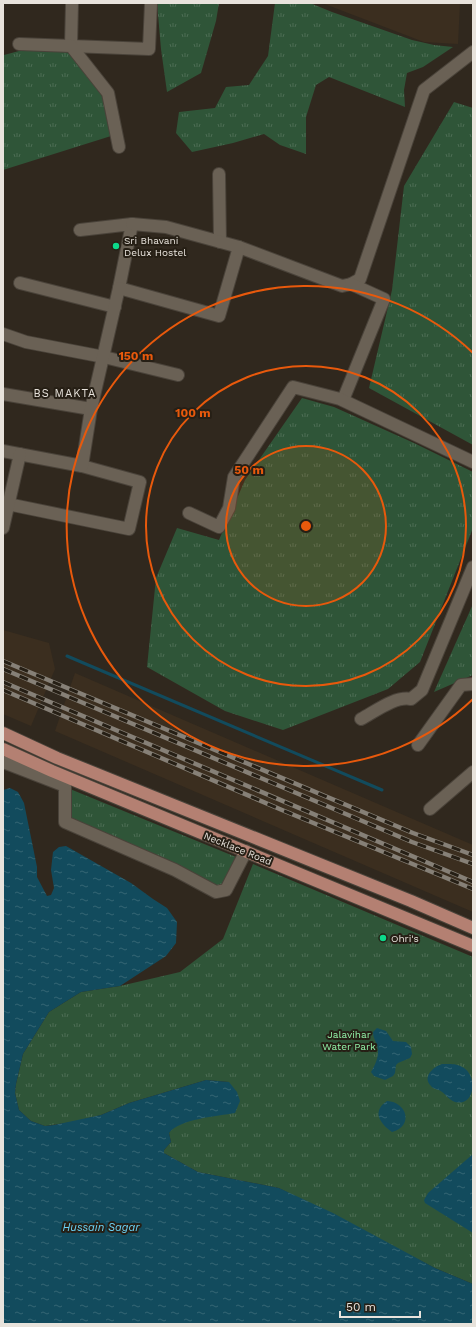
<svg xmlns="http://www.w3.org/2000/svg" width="476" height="1327" font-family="'Work Sans',sans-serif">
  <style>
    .built { fill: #3b2e1f }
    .grass { fill: url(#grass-tufts) }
    .water { fill: url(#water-ripples) }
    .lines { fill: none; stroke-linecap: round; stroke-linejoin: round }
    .stream { stroke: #124b5d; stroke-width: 3 }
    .minor-casing { stroke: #4a433a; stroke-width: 14 }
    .major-casing { stroke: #4a433a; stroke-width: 14 }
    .minor { stroke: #6a6155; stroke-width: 12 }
    .major { stroke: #b48072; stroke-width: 12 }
    .rail-casing { stroke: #868077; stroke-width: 4.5 }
    .rail { stroke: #261f15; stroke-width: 3; stroke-dasharray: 9; stroke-linecap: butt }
    .ring { fill: none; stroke: #e8590c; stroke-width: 2 }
    .poi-dot { fill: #0cd98a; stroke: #261f15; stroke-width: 1.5 }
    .labels { text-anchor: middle; stroke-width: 4; stroke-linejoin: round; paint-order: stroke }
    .poi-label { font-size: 10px; fill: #e8e3dc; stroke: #261f15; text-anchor: start }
    .street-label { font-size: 10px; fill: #e8e3dc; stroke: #261f15 }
    .park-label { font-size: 10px; fill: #92f3a9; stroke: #261f15 }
    .neighbourhood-label { font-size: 11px; letter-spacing: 1px; fill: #e8e3dc; stroke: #261f15 }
    .water-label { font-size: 11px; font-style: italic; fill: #6cd5f9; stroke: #261f15 }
    .centre { fill: #e8590c; stroke: #261f15; stroke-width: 2 }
    .ring-label { font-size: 12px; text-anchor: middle; font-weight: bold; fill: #e8590c; stroke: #261f15; stroke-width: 4; stroke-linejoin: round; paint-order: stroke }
  </style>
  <defs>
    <pattern id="grass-tufts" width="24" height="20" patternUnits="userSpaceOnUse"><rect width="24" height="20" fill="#2f5538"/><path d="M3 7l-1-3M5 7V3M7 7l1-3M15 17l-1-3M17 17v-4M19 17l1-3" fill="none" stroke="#4d6d54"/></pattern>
    <pattern id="water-ripples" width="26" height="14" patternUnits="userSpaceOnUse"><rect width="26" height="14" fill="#124b5d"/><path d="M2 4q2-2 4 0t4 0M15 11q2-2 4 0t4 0" fill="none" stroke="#346574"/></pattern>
  </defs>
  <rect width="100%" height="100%" fill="#30281e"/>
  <!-- built -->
  <g class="built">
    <polygon points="322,3 460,3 458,44 424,42"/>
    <polygon points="3,630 49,643 55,669 31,726 3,714"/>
    <polygon points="75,673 473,845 473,912 55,731"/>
  </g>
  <!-- grass -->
  <g class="grass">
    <polygon points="157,3 219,3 216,21 201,73 167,92 161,49"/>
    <polygon points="275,3 310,3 332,12 412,40 434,45 453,47 423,67 407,73 404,90 405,107 329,77 316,85 306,117 306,154 280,145 264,134 233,143 192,152 176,133 179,112 215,108 226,87 249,85 268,56"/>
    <polygon points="47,50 70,52 105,100 111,136 3,170 3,61 4,55 19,51"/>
    <polygon points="454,102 473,108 473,445 369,388 392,290 404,186"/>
    <polygon points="302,398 334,407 414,443 473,472 473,528 420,662 388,689 283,730 225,711 147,667 156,578 177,528 219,540 245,480"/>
    <polygon points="473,604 473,675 434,692"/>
    <polygon points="70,789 236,857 222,887 216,887 69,818"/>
    <polygon points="253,864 473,957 473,1284 435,1268 279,1188 198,1172 164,1153 164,1150 171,1142 169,1133 172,1128 187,1121 229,1082 206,1080 129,1103 101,1115 72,1122 45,1126 31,1121 19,1110 15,1093 16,1084 23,1054 49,1012 81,992 120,986 180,972 223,939"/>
  </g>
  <!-- water -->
  <g class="water">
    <path d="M10,788l8,4 6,11 13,64v10l10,19 4,-1 3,-7 -3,-18 2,-18 6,-5 7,-1 65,37 22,16 14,9 10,14 -1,21 -10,13 -46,30 -39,6 -32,20 -26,42 -7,30 -1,9 4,17 12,11 14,5 9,-1 47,-10 28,-12 77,-23 23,2 8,10 3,9 -5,12c-17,3 -56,6 -66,20l2,9 -7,8v3l34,19 81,16 54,25 102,55 38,16v40h-470v-534z"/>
    <path d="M377,1028l9,3 7,10 13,1 5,5 1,7 -2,4 -12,5 -2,2 -1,8 -2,3 -8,4 -11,-4 -3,-4c5,-9 9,-17 6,-27 -2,-5 -4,-8 -4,-13z"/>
    <path d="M442,1064c8,0 15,-1 22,4 11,7 12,30 -1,34 -12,3 -15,-7 -24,-12 -3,-1 -6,-1 -8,-4 -9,-9 2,-19 11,-22z"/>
    <path d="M387,1101c20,1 27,25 5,31 -13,-9 -20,-21 -5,-31z"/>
    <polygon points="473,1154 473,1233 425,1203 424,1200 428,1193"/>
  </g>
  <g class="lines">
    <!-- stream -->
    <polyline class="stream" points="67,656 382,790"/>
    <defs>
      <g id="minor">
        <polyline points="72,3 71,46 149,49 151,3"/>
        <polyline points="19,44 71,46 108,93 119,147"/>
        <polyline points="219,174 220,242"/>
        <polyline points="80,230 132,224 119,288"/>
        <polyline points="239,247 342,286 351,284 360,279 424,90 473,52"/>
        <polyline points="20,283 115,307"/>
        <polyline points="3,334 26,342 104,357 178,375"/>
        <polyline points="3,394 91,409"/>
        <polyline points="343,400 384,299 351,284"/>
        <polyline points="3,451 82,466 140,482 129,529 3,503"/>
        <polyline points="82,466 91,409 119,288 219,316 239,247 166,227 132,224"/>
        <polyline points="189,513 219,527 229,508 234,477 293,387 340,399 473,462"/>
        <polyline points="3,528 20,454"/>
        <path d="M361,719c15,-8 34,-23 50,-20l11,-9 51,-123"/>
        <polyline points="418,745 461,685 473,684"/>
        <polyline points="3,762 65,786 65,822 175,870 216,892 226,890 246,851"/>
        <polyline points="430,809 473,772"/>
      </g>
      <g id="major">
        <polyline points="3,733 57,758 411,901 473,928"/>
        <polyline points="3,749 52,771 473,946"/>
      </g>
    </defs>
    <!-- minor casing -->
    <use href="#minor" class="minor-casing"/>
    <!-- major casing -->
    <use href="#major" class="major-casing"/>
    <!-- minor -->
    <use href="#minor" class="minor"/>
    <!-- major -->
    <use href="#major" class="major"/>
    <defs>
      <g id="rail">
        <polyline points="3,661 413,833 473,855"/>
        <polyline points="3,669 412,842 473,864"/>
        <polyline points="3,682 473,882"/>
        <polyline points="3,690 282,810 473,889"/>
      </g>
    </defs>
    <!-- rail casing -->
    <use href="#rail" class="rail-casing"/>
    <!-- rail -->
    <use href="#rail" class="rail"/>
  </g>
  <!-- distance rings -->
  <circle cx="306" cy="526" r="80" fill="#e8590c" fill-opacity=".12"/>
  <g class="ring">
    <circle cx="306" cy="526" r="80"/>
    <circle cx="306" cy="526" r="160"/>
    <path d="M473 699A240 240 0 1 1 473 353"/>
  </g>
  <!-- markers -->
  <g class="poi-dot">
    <circle cx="116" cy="246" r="4"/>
    <circle cx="383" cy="938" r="4"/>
  </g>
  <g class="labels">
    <!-- poi labels -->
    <g class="poi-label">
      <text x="124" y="244">Sri Bhavani<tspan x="124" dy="12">Delux Hostel</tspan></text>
      <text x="391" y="942">Ohri's</text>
    </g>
    <!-- street labels -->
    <g class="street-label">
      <text transform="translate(238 848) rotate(22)" y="4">Necklace Road</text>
    </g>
    <!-- park labels -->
    <g class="park-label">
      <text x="349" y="1038">Jalavihar<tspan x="349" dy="12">Water Park</tspan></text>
    </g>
    <!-- neighbourhood labels -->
    <g class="neighbourhood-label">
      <text x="65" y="397">BS MAKTA</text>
    </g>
    <!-- water labels -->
    <g class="water-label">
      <text x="101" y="1231">Hussain Sagar</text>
    </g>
  </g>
  <circle cx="306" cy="526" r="6" class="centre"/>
  <g class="ring-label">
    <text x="136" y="360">150 m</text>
    <text x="193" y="417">100 m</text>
    <text x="249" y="474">50 m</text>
  </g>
  <!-- border -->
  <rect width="476" height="1327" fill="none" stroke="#e8e3dc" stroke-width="8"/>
  <!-- scale -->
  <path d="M340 1311v6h80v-6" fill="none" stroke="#e8e3dc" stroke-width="2"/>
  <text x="346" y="1311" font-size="12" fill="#e8e3dc" stroke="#261f15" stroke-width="3" paint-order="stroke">50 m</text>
</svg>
